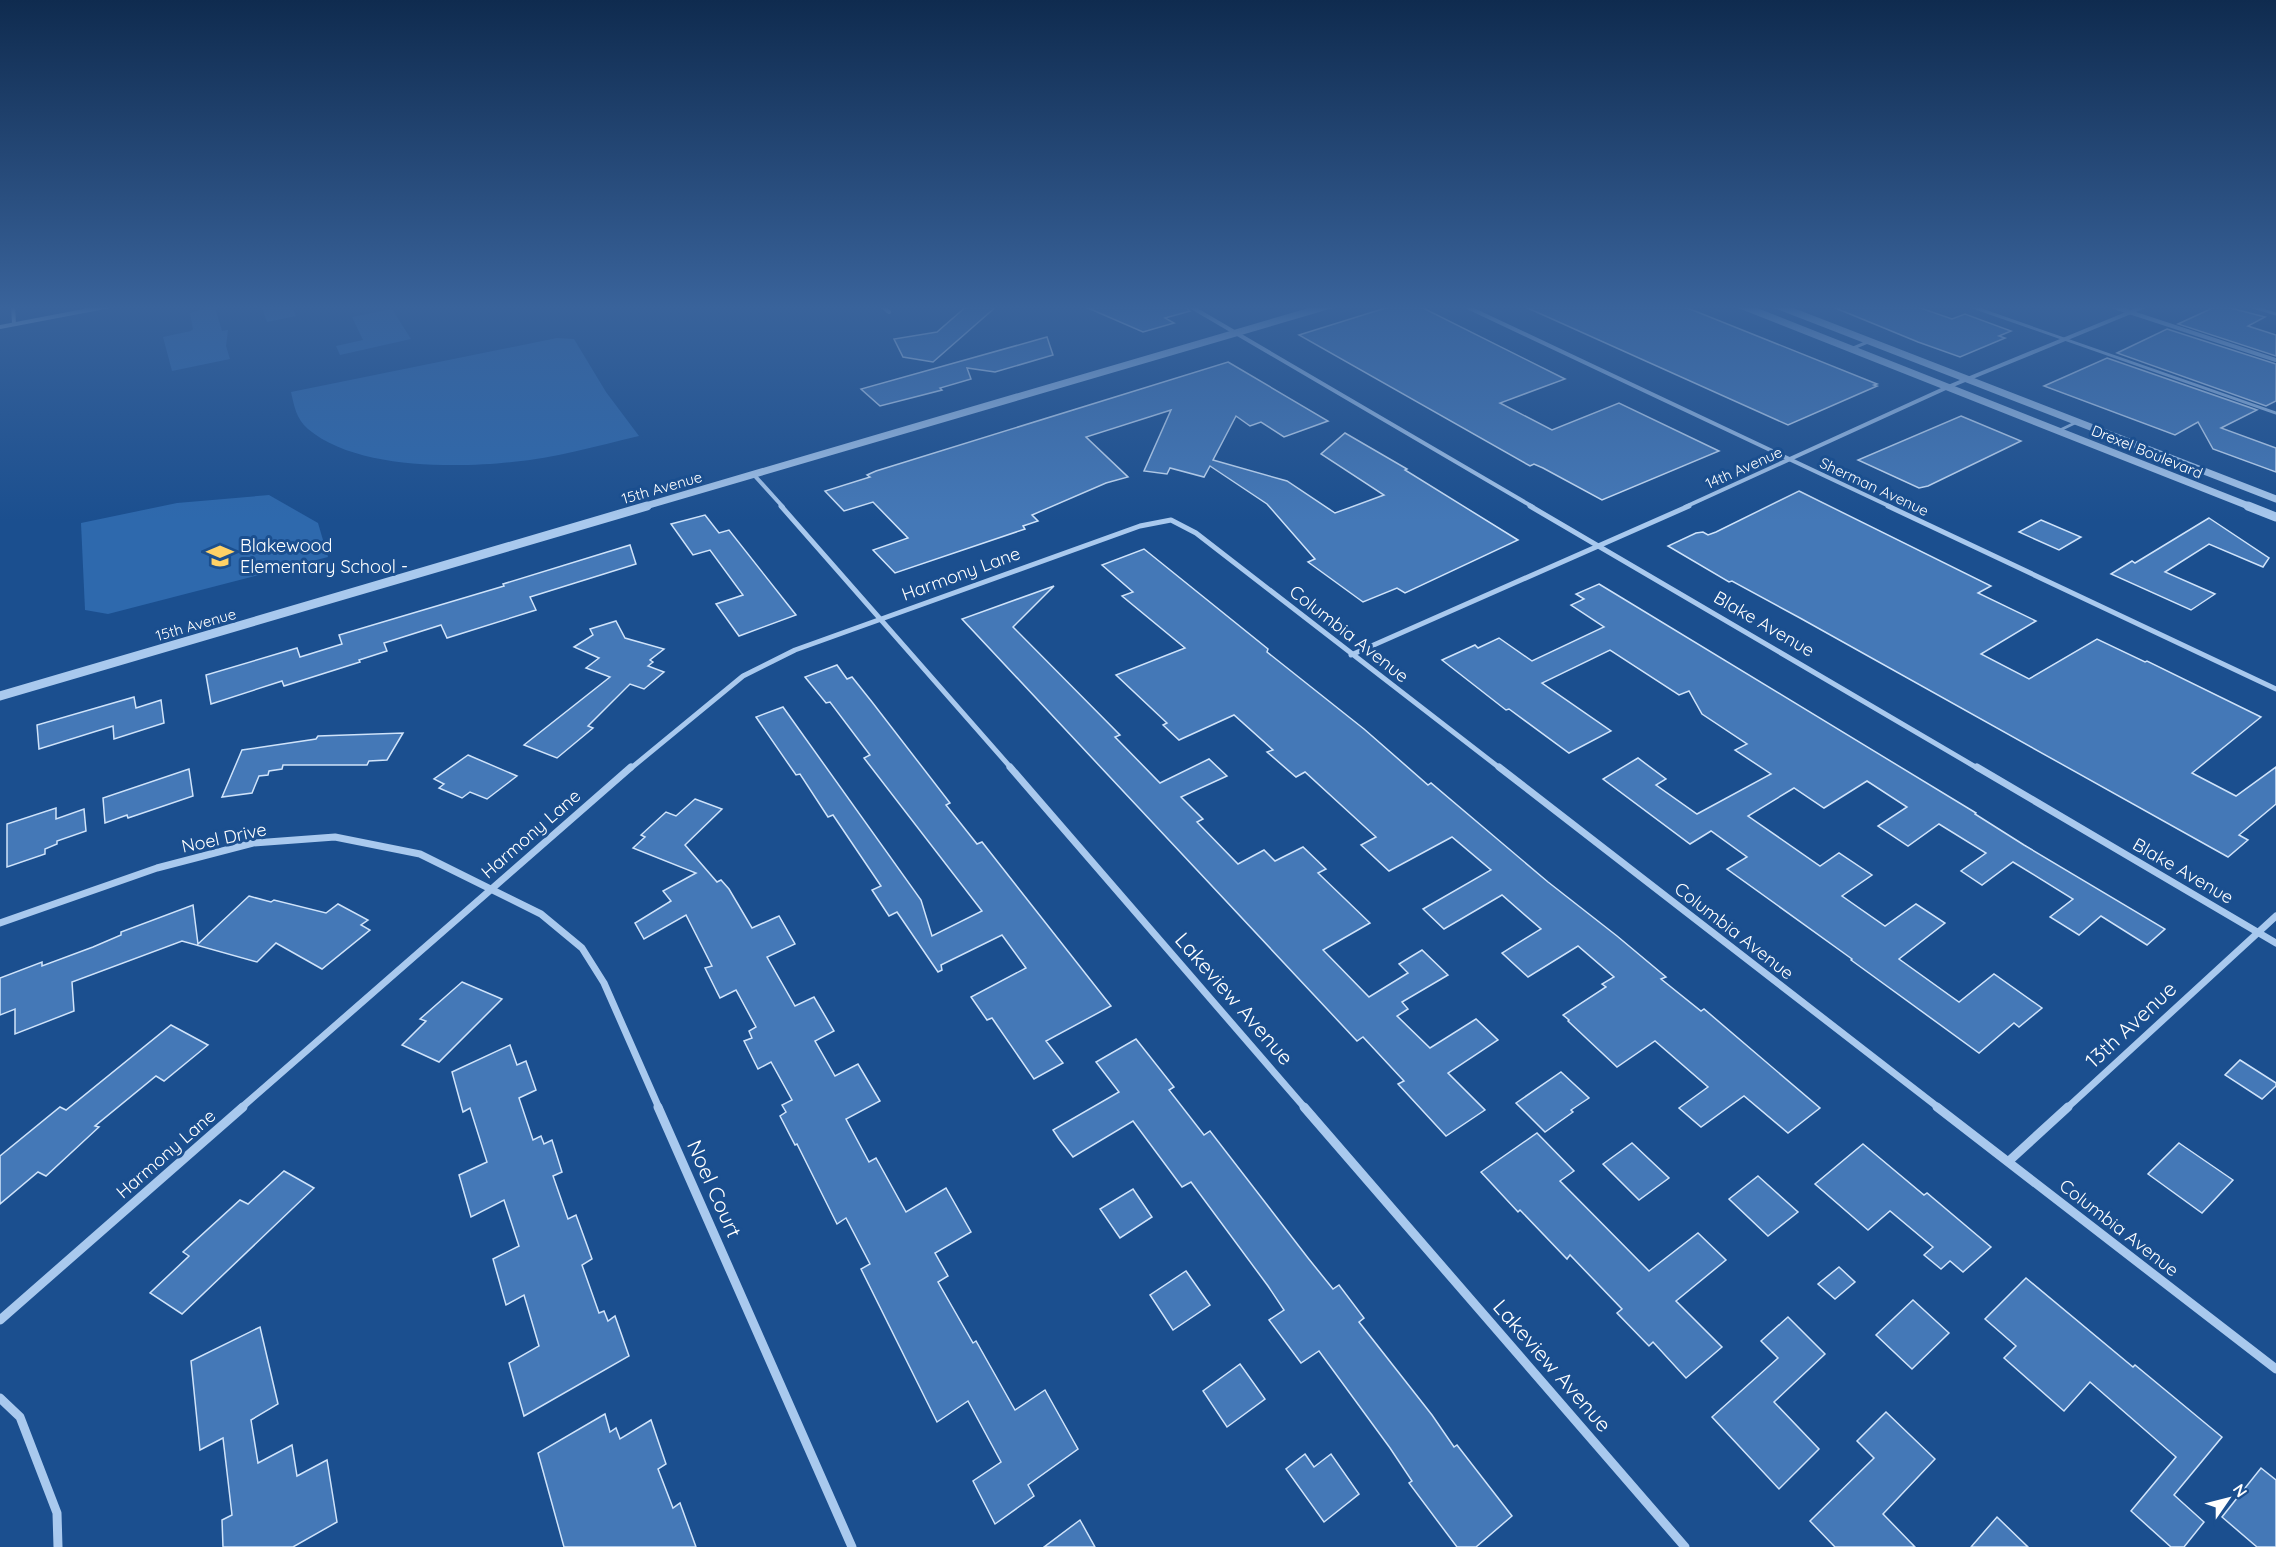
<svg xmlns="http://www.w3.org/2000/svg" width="2276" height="1547" font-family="Quicksand,sans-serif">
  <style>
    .green { fill: #2e69ad }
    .building { fill: #4478b7; stroke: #cfe3fa; stroke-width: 1.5 }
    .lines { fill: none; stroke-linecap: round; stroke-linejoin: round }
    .service { stroke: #a9c9ee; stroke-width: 3 }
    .minor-far3 { stroke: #a9c9ee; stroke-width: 4 }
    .minor-far2 { stroke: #a9c9ee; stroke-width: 5 }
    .minor-far1 { stroke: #a9c9ee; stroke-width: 7 }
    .minor { stroke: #a9c9ee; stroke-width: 9 }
    .tertiary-far1 { stroke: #a9c9ee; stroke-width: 7 }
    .tertiary { stroke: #a9c9ee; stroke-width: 9 }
    .labels { text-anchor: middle; stroke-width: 6; stroke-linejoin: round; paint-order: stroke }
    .far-street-label { font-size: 15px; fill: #fff; stroke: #1b4f8f }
    .poi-label { font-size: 18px; fill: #fff; stroke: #1b4f8f; text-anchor: start }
    .street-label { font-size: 18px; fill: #fff; stroke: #1b4f8f }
    .near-street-label { font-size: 21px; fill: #fff; stroke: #1b4f8f }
  </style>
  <rect width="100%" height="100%" fill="#1b4f8f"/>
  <!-- green -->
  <g class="green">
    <polygon points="261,305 291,305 296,316 267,322"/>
    <polygon points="210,307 215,308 222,331 228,330 226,346 230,359 172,371 163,337 191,331 193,329 190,313"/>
    <polygon points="392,309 411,339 340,355 336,346 363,340 352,317"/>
    <path d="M557,338l17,1 32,53 33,44c-42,10 -84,22 -127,26 -58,6 -157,7 -204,-33 -12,-10 -14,-24 -17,-37z"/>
    <polygon points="269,495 318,523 328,557 108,614 85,610 81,523 177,503"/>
  </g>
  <!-- building -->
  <g class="building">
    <polygon points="968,305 998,305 933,362 903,357 894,339 937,332"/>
    <polygon points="1081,305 1184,305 1190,311 1165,318 1174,323 1143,332"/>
    <polygon points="1395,305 1417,305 1565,379 1500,403 1552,430 1619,403 1719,451 1602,500 1543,468 1534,464 1530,466 1299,335"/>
    <polygon points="1521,305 1680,305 1877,384 1874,385 1877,386 1788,425"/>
    <polygon points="1828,305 1912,305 1952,319 1965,314 2011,331 1999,336 2005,338 1960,357 1918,342"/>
    <polygon points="2219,305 2265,317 2248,326 2276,335 2276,356 2178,324"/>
    <polygon points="2167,329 2276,364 2276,401 2266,406 2117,353"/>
    <polygon points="1047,337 1053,355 995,372 967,368 971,379 940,388 942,390 880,406 861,389"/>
    <polygon points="2107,358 2257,410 2221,428 2276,448 2276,472 2213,449 2198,422 2175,435 2044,386"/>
    <polygon points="1228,362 1328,421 1284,437 1261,422 1250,426 1236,416 1213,460 1287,481 1335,513 1384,495 1321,454 1345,433 1407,469 1405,470 1518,540 1405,593 1397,588 1363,602 1308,562 1315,559 1267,504 1210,466 1204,477 1170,468 1167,474 1144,471 1171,410 1086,437 1128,477 1106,483 1032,515 1038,521 1023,526 1025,529 895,573 873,550 908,538 873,502 844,511 825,491 870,477 867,475 876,471"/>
    <polygon points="1961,416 2021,441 1928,486 1919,488 1858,460"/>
    <polygon points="1799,491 1991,586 1978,593 2036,621 1981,654 2029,679 2097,639 2145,662 2147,661 2261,717 2192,773 2236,796 2276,767 2276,804 2239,835 2248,840 2228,857 1800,618 1732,581 1729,582 1668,546 1696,533 1703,532 1708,535 1716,532"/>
    <polygon points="705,515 719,533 729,530 796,615 739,636 716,604 743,595 710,550 693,555 671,524"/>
    <polygon points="2209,518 2269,558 2263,567 2209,544 2165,572 2215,594 2191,610 2111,574 2132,561 2135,563"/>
    <polygon points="2041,520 2081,537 2059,550 2019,532"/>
    <polygon points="630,545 636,564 530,597 536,610 447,638 441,625 384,643 387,651 359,660 360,662 284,686 282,681 211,704 206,675 297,648 300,657 342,644 339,635 504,586 503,584"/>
    <polygon points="1144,549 1268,649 1267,652 1364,729 1428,785 1431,783 1548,882 1617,936 1666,977 1661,979 1701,1011 1704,1009 1820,1108 1788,1133 1744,1096 1701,1127 1679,1108 1708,1087 1655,1041 1617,1067 1568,1021 1569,1020 1563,1015 1606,987 1602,984 1614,977 1578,946 1528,977 1502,953 1541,929 1502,895 1444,929 1423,909 1491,870 1452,837 1389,871 1361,845 1376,837 1305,772 1296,777 1267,752 1273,750 1234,715 1179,740 1163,725 1167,723 1116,675 1185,648 1122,596 1133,592 1102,565"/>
    <polygon points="1599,584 1976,813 1975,814 2024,845 2165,929 2147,945 2101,916 2079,935 2050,917 2073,899 2013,862 1982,885 1961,871 1986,853 1939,824 1908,846 1878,826 1907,807 1867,781 1824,808 1794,788 1748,816 1820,866 1839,853 1872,875 1842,896 1885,926 1916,904 1945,923 1899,959 1959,1002 1994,974 2042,1008 2019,1027 2014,1023 1979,1053 1851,960 1852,959 1727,869 1747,857 1711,831 1690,844 1603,779 1638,758 1666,779 1656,785 1697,814 1771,774 1735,750 1747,744 1702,714 1689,691 1679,695 1610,650 1542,683 1611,731 1569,753 1509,709 1506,710 1442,660 1475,645 1478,648 1499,638 1532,661 1604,627 1571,605 1584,599 1576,594"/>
    <polygon points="1054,586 1013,627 1120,735 1115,737 1160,783 1209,759 1227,776 1181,797 1203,819 1197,822 1238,864 1264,850 1275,861 1303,847 1326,869 1318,873 1370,923 1323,950 1369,997 1408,973 1399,964 1422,950 1448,975 1402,1002 1408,1009 1397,1016 1430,1048 1476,1019 1498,1040 1448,1073 1485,1110 1446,1136 1398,1084 1404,1081 1363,1037 1357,1041 962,619"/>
    <polygon points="616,621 625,638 664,649 650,660 653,662 648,666 664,672 644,689 630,684 588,726 593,728 557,758 524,745 610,677 586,668 599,658 574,647 593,635 590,629"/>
    <polygon points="837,665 847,679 852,677 872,702 950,803 946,805 977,844 982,842 1111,1006 1046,1041 1063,1063 1034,1079 992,1018 987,1020 971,997 1026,968 1002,935 941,965 942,970 938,972 897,912 889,916 872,890 881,886 833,815 828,817 800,774 796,775 756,717 783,707 921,900 932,936 982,911 864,758 870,755 830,702 826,703 805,677"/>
    <polygon points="134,697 136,708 161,700 164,723 114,739 113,726 39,749 37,725"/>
    <polygon points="403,733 387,760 369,761 367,765 283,765 282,769 269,771 268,775 259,776 252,793 222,797 242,750 316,739 318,736"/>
    <polygon points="468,755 517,776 487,799 470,792 462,798 439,788 444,784 434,779"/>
    <polygon points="189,769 193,796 128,818 127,815 105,823 103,798"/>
    <polygon points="695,799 722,809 685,845 717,882 721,880 729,889 752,928 779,916 795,944 767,957 795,1006 814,997 834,1031 815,1041 835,1076 858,1064 880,1101 846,1119 869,1162 876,1158 906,1212 946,1188 971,1232 935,1253 948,1276 938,1282 973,1343 976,1341 1015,1410 1045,1390 1078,1449 1028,1485 1034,1496 995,1524 973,1481 1001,1462 968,1401 937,1422 861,1269 870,1264 846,1218 837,1224 797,1144 795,1145 780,1116 786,1112 782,1105 792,1100 771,1062 758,1069 744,1041 752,1038 749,1031 756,1027 736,990 720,998 705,968 712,966 686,915 644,939 635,923 671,901 663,891 696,873 633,848 645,837 641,835 666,812 676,816"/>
    <polygon points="56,808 56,819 84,809 86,831 57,841 57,844 45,849 45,854 7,867 7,824"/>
    <polygon points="249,896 271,902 274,900 326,913 338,904 368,920 361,925 370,930 322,969 276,943 257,962 182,941 72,982 74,1011 15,1034 15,1009 0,1015 0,978 42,962 42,966 93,947 121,935 121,932 193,905 198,944"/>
    <polygon points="462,982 502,999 439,1062 402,1045 426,1021 420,1019"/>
    <polygon points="171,1025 208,1045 164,1081 156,1076 95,1126 99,1127 46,1176 38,1172 0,1204 0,1156 60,1107 66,1110"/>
    <polygon points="1136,1039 1174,1087 1169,1090 1204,1135 1210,1131 1308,1258 1333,1289 1339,1285 1364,1318 1359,1322 1432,1415 1454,1447 1457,1445 1512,1516 1476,1547 1457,1547 1409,1483 1412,1481 1390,1448 1319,1351 1301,1363 1269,1320 1284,1310 1268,1286 1191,1182 1182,1187 1133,1121 1073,1157 1059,1139 1053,1130 1119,1092 1096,1062"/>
    <polygon points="510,1045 517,1065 526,1061 536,1090 519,1098 533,1140 541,1136 544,1144 552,1140 562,1172 553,1176 568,1219 576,1215 592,1259 582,1265 599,1313 604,1311 608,1321 615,1316 629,1356 524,1416 509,1363 539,1346 524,1295 506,1305 493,1259 519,1246 504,1200 471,1217 459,1175 487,1162 470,1108 463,1112 452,1072"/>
    <polygon points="2240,1060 2276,1083 2276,1086 2262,1099 2225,1075"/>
    <polygon points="1561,1072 1589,1098 1571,1110 1573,1112 1545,1132 1516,1103"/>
    <polygon points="1537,1133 1574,1171 1560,1181 1649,1271 1698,1233 1726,1260 1676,1301 1722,1347 1686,1378 1653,1342 1649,1346 1617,1313 1622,1309 1570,1255 1567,1259 1520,1210 1518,1212 1481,1172"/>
    <polygon points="1632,1143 1669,1178 1639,1200 1603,1164"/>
    <polygon points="2179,1143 2233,1180 2202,1213 2148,1174"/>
    <polygon points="1863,1144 1924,1195 1927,1193 1991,1247 1963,1272 1950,1261 1941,1269 1924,1255 1933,1247 1890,1211 1868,1230 1815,1184"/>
    <polygon points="284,1171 314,1188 182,1314 150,1293 189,1256 183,1252 240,1200 248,1204"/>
    <polygon points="1758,1176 1798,1212 1768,1236 1729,1199"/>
    <polygon points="1133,1189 1152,1217 1120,1238 1100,1209"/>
    <polygon points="1839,1267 1855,1282 1835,1299 1818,1284"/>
    <polygon points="1186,1271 1210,1305 1173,1330 1150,1295"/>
    <polygon points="2026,1278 2133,1367 2135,1365 2222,1437 2174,1495 2204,1522 2184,1547 2171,1547 2131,1511 2176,1457 2090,1382 2064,1411 2004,1358 2016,1346 1985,1319"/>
    <polygon points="1913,1300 1949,1333 1912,1369 1876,1335"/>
    <polygon points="1788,1317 1825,1354 1774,1402 1819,1449 1779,1489 1712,1417 1778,1358 1761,1341"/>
    <polygon points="260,1327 278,1404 251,1420 258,1463 292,1445 297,1476 327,1460 337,1522 293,1547 223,1547 222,1520 232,1515 223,1438 200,1450 191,1361"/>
    <polygon points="1240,1364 1265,1399 1227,1427 1203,1391"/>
    <polygon points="1886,1412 1935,1459 1883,1514 1915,1547 1835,1547 1810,1521 1874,1458 1857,1441"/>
    <polygon points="605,1414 610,1432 616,1428 620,1439 651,1420 666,1464 658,1469 673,1508 680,1503 696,1547 564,1547 538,1453"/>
    <polygon points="1305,1454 1314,1467 1331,1454 1359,1494 1324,1522 1286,1469"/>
    <polygon points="2261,1468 2276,1480 2276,1547 2257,1547 2222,1517"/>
    <polygon points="1997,1517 2028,1547 1971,1547"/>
    <polygon points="1080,1520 1095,1547 1044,1547"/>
  </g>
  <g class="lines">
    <!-- service -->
    <g class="service">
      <polyline points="1967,305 2276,413"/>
      <polyline points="2247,305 2276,314"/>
      <polyline points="1851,349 1870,341"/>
      <polyline points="2058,431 2077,422"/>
    </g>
    <!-- minor-far3 -->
    <g class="minor-far3">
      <polyline points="13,305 14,324"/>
      <polyline points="880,305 889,312"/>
      <polyline points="1188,305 1533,507"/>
      <polyline points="1463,305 1891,507"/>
      <polyline points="2108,305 2276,360"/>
      <polyline points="0,327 115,305"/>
      <polyline points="754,475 783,507"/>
      <polyline points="1685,507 1948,387 2148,305"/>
    </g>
    <!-- minor-far2 -->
    <g class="minor-far2">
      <polyline points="781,506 1012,769"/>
      <polyline points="1530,506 1979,769"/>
      <polyline points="1888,506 2276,689"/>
      <polyline points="1351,655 1689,506"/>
      <polyline points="630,769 743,676 795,650 1140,526 1171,520 1196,533 1501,769"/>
    </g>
    <!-- minor-far1 -->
    <g class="minor-far1">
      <polyline points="1010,767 1305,1108"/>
      <polyline points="1499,767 1939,1108"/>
      <polyline points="1977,767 2276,943"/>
      <polyline points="0,923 157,868 253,843 335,837 420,854 541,914 582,948 604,983 659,1108"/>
      <polyline points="241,1108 631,767"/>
      <polyline points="2067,1108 2276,916"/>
    </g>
    <!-- minor -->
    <g class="minor">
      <polyline points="658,1107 852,1547"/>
      <polyline points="1304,1107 1685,1547"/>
      <polyline points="1937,1107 2276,1369"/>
      <polyline points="2009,1161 2068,1107"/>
      <polyline points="0,1320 243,1107"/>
      <polyline points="0,1398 20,1417 57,1513 58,1547"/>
    </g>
    <!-- tertiary-far1 -->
    <g class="tertiary-far1">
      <polyline points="1740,305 2251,507"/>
      <polyline points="1776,305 2276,499"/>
      <polyline points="642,507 1331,305"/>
    </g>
    <!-- tertiary -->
    <g class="tertiary">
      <polyline points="2248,506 2276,517"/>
      <polyline points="0,696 647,506"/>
    </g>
  </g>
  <!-- sky -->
  <linearGradient id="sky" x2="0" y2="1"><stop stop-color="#0f2b4f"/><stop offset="0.59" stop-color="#39639b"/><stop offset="1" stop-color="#39639b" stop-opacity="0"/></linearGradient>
  <rect width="2276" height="521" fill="url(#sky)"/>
  <!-- icons -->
  <defs>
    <symbol id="school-bare" viewBox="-9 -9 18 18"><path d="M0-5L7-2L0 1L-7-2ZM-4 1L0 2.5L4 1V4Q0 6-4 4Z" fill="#ffd166" stroke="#1b4f8f" stroke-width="2.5" paint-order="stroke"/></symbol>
  </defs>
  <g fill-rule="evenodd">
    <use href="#school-bare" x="201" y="537" width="38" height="38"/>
  </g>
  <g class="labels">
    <!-- far-street labels -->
    <g class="far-street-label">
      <text transform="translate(2147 452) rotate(22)" y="5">Drexel Boulevard</text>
      <text transform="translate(1744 468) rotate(-24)" y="5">14th Avenue</text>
      <text transform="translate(1874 487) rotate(25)" y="5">Sherman Avenue</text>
      <text transform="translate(662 488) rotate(-16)" y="5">15th Avenue</text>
      <text transform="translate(196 625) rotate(-16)" y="5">15th Avenue</text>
    </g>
    <!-- poi labels -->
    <g class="poi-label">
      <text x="240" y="552">Blakewood<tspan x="240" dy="21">Elementary School -</tspan></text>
    </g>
    <!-- street labels -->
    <g class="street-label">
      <text transform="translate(961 574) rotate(-20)" y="6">Harmony Lane</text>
      <text transform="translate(1764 624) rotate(30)" y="6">Blake Avenue</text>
      <text transform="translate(1349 634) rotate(38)" y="6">Columbia Avenue</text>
      <text transform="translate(531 834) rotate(-41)" y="6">Harmony Lane</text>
      <text transform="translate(224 838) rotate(-12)" y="6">Noel Drive</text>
      <text transform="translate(2183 871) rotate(30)" y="6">Blake Avenue</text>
      <text transform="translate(1734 931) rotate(38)" y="6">Columbia Avenue</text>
      <text transform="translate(166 1154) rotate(-41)" y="6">Harmony Lane</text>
      <text transform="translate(2119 1228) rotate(38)" y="6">Columbia Avenue</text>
    </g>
    <!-- near-street labels -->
    <g class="near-street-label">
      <text transform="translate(1234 999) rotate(49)" y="7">Lakeview Avenue</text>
      <text transform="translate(2131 1025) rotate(-43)" y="7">13th Avenue</text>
      <text transform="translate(714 1189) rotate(66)" y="7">Noel Court</text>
      <text transform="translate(1552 1366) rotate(49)" y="7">Lakeview Avenue</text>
    </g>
  </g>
  <!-- north arrow -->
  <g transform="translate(2228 1499) rotate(55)" stroke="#1b4f8f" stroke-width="4.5" paint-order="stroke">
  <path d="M0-4.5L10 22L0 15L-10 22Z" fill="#ffffff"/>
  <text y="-9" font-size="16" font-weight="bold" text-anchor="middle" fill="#ffffff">N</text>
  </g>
</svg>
